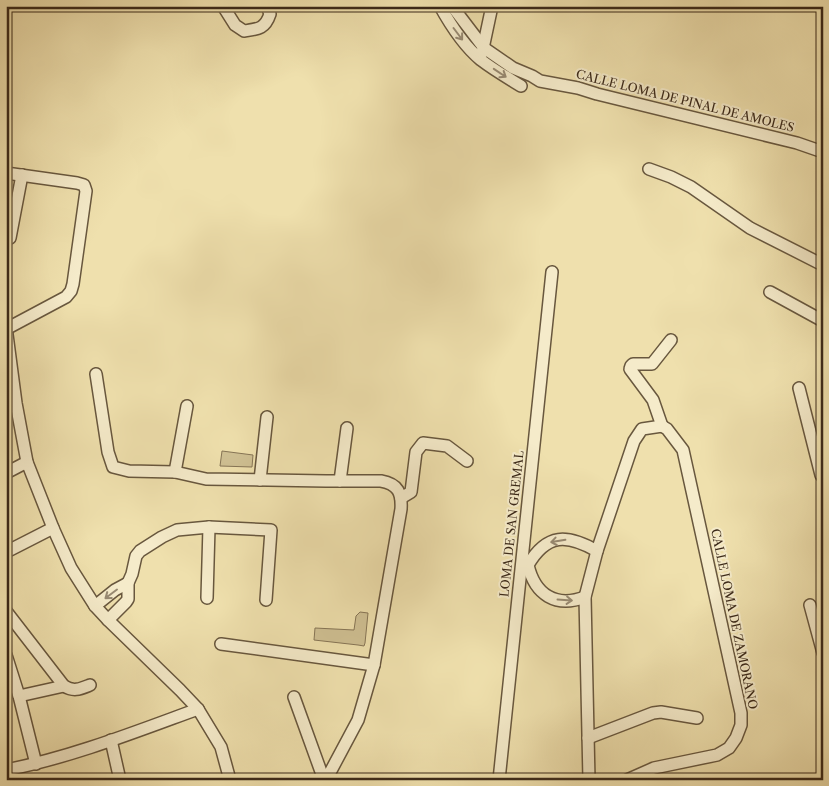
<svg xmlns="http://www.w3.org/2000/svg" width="829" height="786" font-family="'Libre Caslon Text',serif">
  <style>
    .green { fill: #d0c194; stroke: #867556 }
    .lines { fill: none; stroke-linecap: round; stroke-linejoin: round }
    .street-casing { stroke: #68573e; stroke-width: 14 }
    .street { stroke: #f5ebca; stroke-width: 11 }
    .oneway { stroke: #988a72 }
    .labels { text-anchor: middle; stroke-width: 4; stroke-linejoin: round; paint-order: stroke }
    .street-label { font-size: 12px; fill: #3b2919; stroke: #f5ebca }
  </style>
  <rect width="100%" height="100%" fill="#efe0ad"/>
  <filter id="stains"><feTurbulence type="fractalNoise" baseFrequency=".004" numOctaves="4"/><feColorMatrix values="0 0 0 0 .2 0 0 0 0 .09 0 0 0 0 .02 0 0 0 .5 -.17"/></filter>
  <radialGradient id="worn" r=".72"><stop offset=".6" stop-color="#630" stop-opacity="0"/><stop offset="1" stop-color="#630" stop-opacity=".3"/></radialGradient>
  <!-- green -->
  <g class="green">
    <polygon points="222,451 253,455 252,467 220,466"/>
    <polygon points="360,612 368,613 365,643 364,646 358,645 314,640 315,628 354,630 356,616"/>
  </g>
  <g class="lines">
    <defs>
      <g id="street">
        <path d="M223,6l12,19 9,6c14,-2 21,-2 26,-17l-3,-8"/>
        <path d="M440,6c11,20 24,40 41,54 13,10 27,18 40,26"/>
        <polyline points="452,6 484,48 513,68 532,76 540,81 578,88 597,94 797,143 823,152"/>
        <polyline points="482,53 492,6"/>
        <polyline points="649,169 671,177 691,187 750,228 823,265"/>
        <polyline points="6,173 77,183 84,185 86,191 73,284 71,291 66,297 6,329"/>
        <polyline points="10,238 22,175"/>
        <polyline points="770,292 823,321"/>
        <polyline points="6,327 16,403 27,462 53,528 71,568 95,606 108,620 180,690 198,709 221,747 230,780"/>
        <path d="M96,374l12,78 5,15 16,4 46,1 31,7 120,2h55c17,3 21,12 20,28l-27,156 -16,55 -32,60"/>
        <polyline points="799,388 821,475 823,475"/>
        <polyline points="662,426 653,400 630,369 631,366 633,364 652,364 671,340"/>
        <polyline points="175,472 187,406"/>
        <polyline points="6,473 27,462"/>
        <polyline points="260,480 267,417"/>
        <polyline points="340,481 347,428"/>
        <polyline points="401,498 411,492 416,452 423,443 447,446 467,461"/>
        <polyline points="6,552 53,528"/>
        <path d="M585,597c-29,11 -50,-2 -57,-32 19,-32 39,-31 69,-14"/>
        <polyline points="207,598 209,527"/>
        <polyline points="810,605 823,653"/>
        <polyline points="95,606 115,590 128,583"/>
        <path d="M6,611l58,75c10,6 16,3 26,-1"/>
        <polyline points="108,620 126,602 128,599 128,583 132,574 136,556 140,551 162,537 177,530 209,527 271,530 266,600"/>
        <polyline points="221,644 374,665"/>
        <polyline points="6,655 19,696 36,764"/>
        <polyline points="19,696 64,686"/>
        <polyline points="294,697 324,780"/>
        <polyline points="588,738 653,713 661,712 697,718"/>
        <polyline points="111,740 120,780"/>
        <path d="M6,770c66,-13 129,-38 192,-61"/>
        <polyline points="499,780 552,272"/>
        <polyline points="589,780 585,597 597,551 634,441 642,429 662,426"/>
        <polyline points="627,780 654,768 717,755 729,748 736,738 741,725 741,713 683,450 667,429 662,426"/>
      </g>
    </defs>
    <!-- street casing -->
    <use href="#street" class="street-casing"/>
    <!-- street -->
    <use href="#street" class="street"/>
  </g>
  <!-- one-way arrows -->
  <defs><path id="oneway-shaft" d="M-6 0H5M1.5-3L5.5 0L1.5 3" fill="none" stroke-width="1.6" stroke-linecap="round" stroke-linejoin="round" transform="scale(1.25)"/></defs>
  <g class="oneway">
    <use href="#oneway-shaft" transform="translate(458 34) rotate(53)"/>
    <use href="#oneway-shaft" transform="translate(500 73) rotate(34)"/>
    <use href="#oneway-shaft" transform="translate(558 541) rotate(171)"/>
    <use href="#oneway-shaft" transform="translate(111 594) rotate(143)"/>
    <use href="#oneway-shaft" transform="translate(565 600) rotate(4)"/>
  </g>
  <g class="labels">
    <!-- street labels -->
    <g class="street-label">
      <text transform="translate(685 101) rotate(14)" y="4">CALLE LOMA DE PINAL DE AMOLES</text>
      <text transform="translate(512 524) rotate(-84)" y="4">LOMA DE SAN GREMAL</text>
      <text transform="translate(734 619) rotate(78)" y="4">CALLE LOMA DE ZAMORANO</text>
    </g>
  </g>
  <!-- margin -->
  <rect width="829" height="786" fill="none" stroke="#efe0ad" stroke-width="25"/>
  <rect x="8" y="8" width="814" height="771" fill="none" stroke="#3b2919" stroke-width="2.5"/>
  <rect x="12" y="12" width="804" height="761" fill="none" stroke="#3b2919"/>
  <rect width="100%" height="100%" filter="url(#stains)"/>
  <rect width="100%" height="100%" fill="url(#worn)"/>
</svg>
